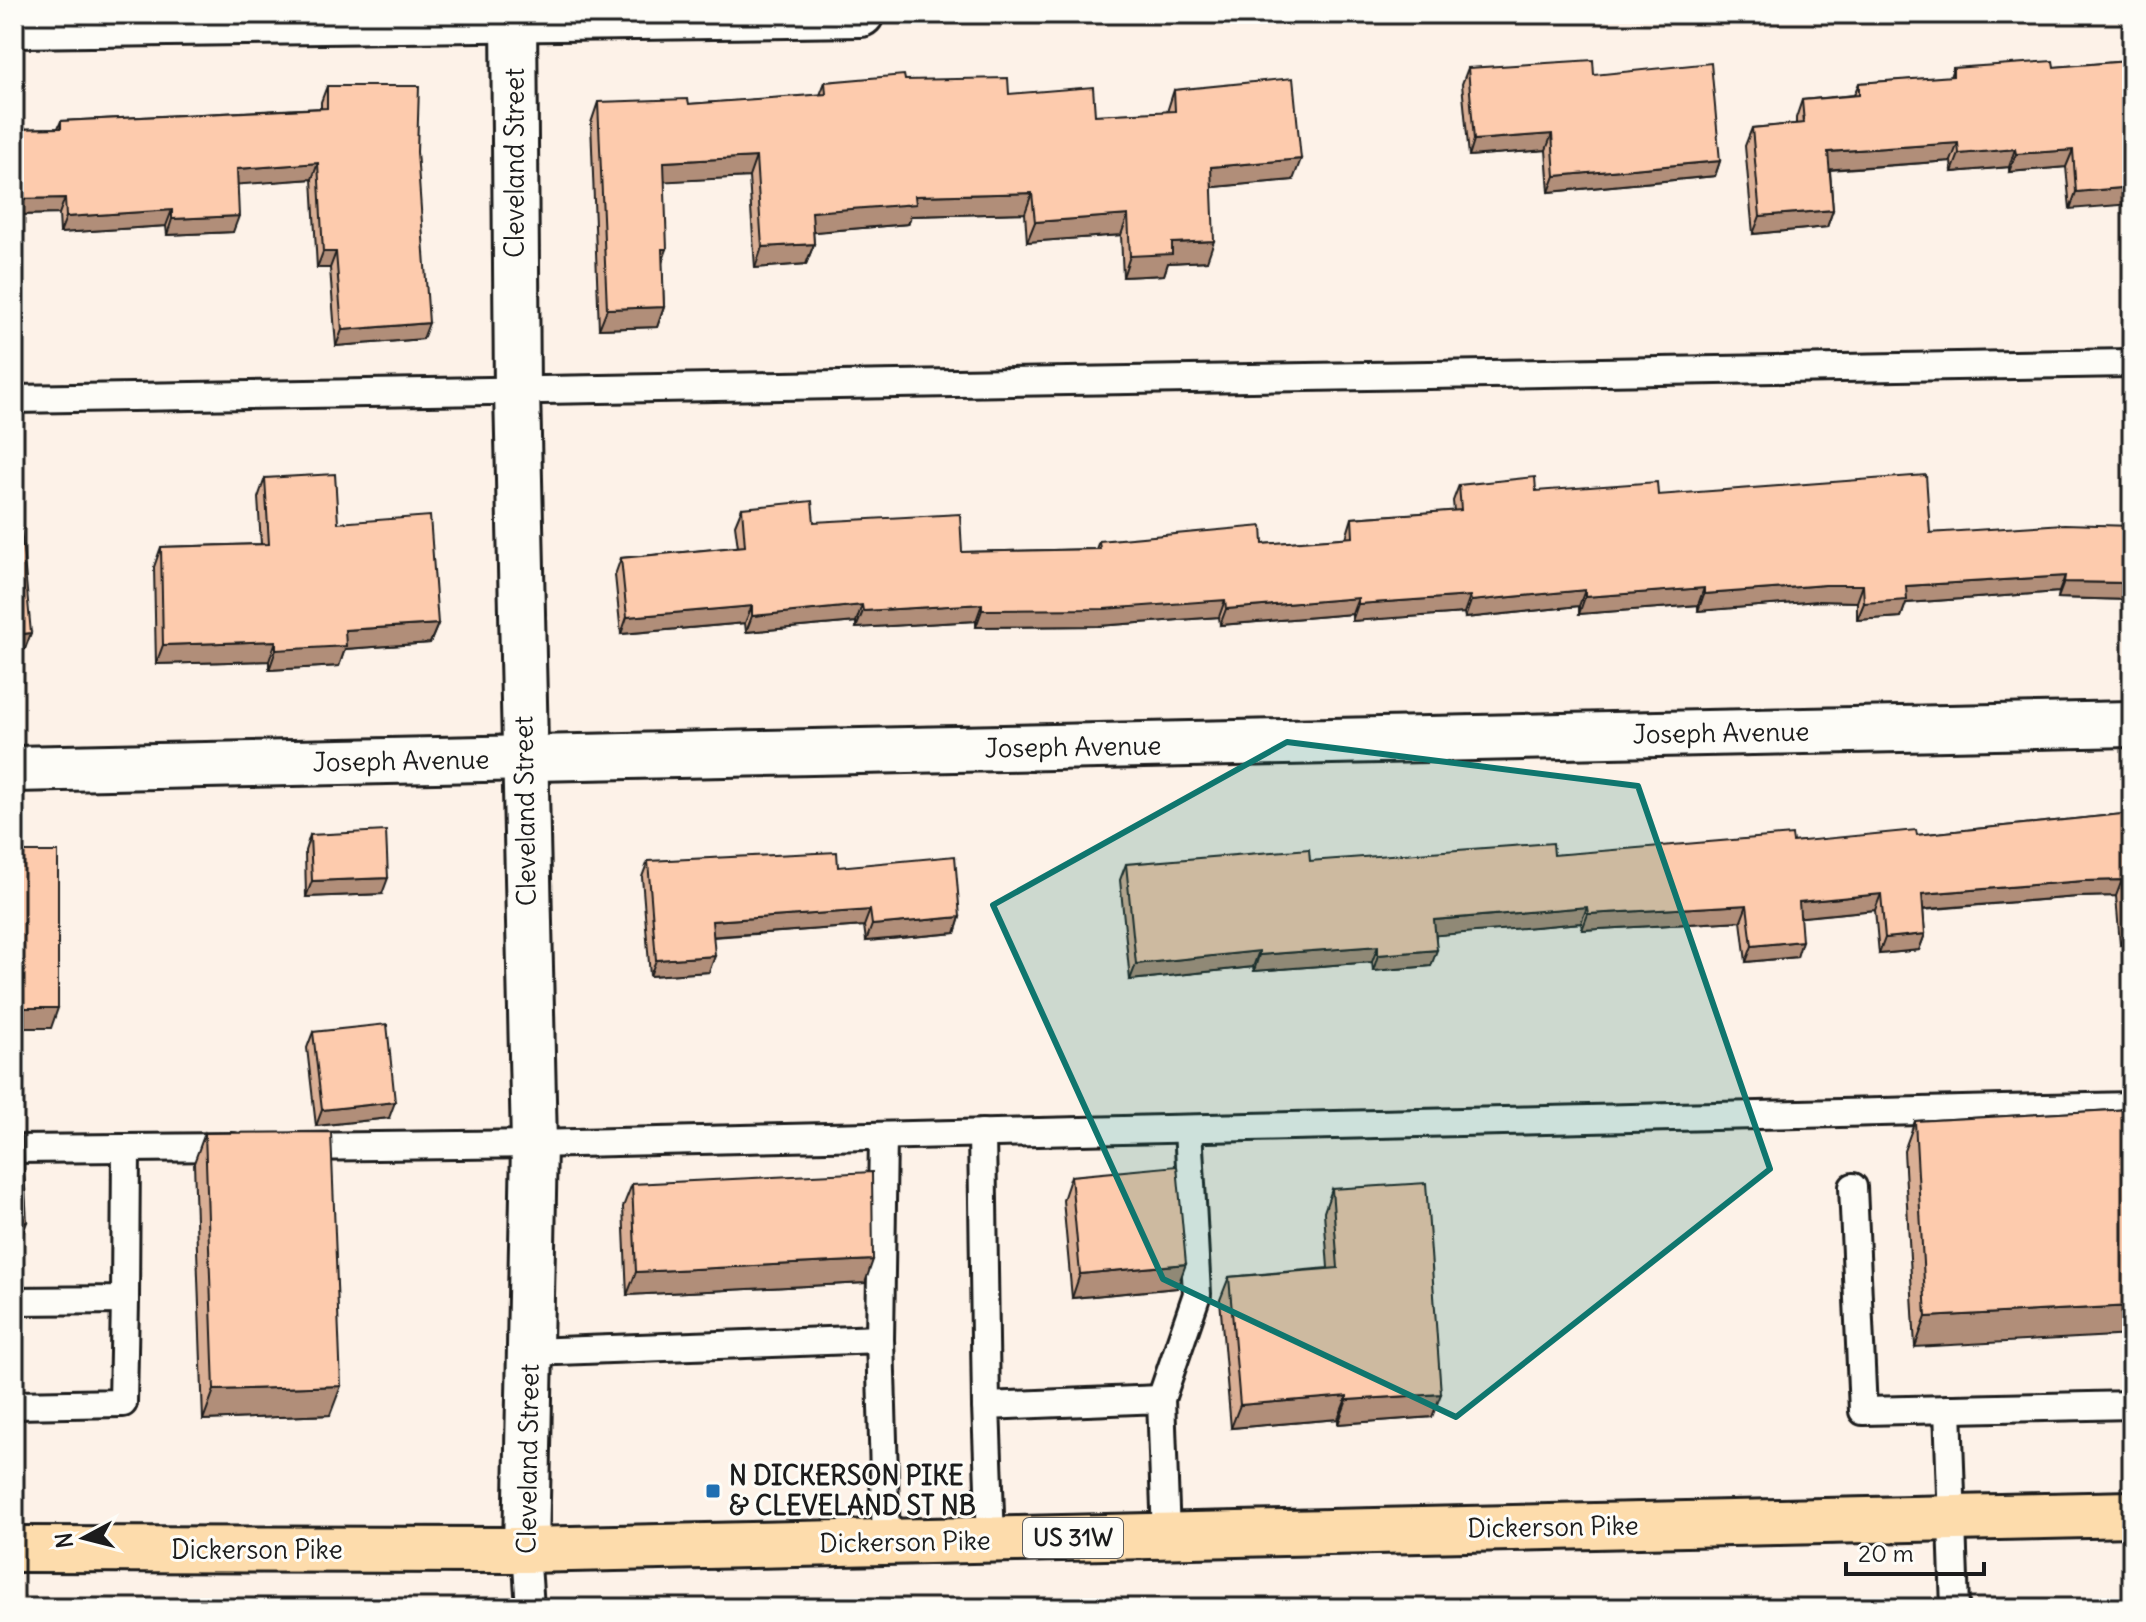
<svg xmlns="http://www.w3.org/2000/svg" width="2146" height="1622" viewBox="0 0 2146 1622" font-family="Delius,sans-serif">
<rect width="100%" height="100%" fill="#fdf2e8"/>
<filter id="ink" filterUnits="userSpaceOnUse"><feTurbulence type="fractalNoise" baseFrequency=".0125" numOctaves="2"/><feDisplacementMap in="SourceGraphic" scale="16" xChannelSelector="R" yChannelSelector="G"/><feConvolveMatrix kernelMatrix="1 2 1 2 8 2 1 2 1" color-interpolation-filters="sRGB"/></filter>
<g filter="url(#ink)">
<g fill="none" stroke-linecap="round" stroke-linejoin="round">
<g stroke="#1c1c1c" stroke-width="32">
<g id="service">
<polyline points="14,399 2132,363"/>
<polyline points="982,1133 986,1406"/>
<polyline points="296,1147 534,1144 2132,1106"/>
<polyline points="14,1149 233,1147"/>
<polyline points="1853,1187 1863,1411 2132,1405"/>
<polyline points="14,1301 125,1300 126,1148"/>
<polyline points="880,1339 883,1136"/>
<polyline points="530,1352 880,1339 886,1542"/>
<polyline points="1161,1399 1197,1294 1188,1129"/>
<polyline points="14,1405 123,1403 125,1300"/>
<polyline points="1948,1409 1955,1608"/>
<polyline points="991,1540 986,1406 1161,1399 1166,1536"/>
<polyline points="526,1550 530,1608"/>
</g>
</g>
<g stroke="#1c1c1c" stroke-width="50">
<g id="minor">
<polyline points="14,25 861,14"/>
<polyline points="14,769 2132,724"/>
</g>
</g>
<g stroke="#1c1c1c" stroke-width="50">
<polyline id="secondary" points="514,14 517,391 534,1144 526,1550"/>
</g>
<g stroke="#1c1c1c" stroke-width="50">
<polyline id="primary" points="14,1549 526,1550 2132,1514"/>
</g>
<use href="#service" stroke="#fdfcf7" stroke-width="26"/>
<use href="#minor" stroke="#fdfcf7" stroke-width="44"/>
<use href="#secondary" stroke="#fdfcf7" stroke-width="44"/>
<use href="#primary" stroke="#fddcac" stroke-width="44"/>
</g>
<g fill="#daaf95" stroke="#1c1c1c" stroke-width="2">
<polygon points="2129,61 2070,209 2066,167 2009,172 2009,167 1952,172 1951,161 1830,170 1833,210 1827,227 1753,234 1745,146 1752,128 1796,124 1796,118 1802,100 1854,95 1859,83 1950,77 1953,68 2054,67"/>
<polygon points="1468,68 1594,75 1720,161 1715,176 1549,192 1546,150 1469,156 1462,84"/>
<polygon points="905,80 1009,94 1095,115 1167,112 1174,90 1293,180 1212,187 1207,261 1168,263 1164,275 1123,277 1121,235 1027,242 1025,213 911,216 908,224 813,232 814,244 806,264 755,268 749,177 664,181 662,262 664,307 657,327 599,329 591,123 598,102 689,104 820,95 825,82"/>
<polygon points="327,86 417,152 423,339 336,346 330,268 317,268 312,179 237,184 233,232 167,235 166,226 60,233 59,214 14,215 14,129 58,128 61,121 321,108 321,102"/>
<polygon points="265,478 338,523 438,624 430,643 345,649 339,666 269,670 269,661 156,664 154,567 161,547 261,544 258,498"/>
<polygon points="1459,485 1536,491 1658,495 1930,533 2132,526 2132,600 2058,598 2059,592 1906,603 1901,617 1857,620 1857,602 1818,601 1698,611 1698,605 1579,614 1579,606 1465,618 1464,613 1352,621 1352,614 1220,625 1219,617 1098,626 976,627 976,621 856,628 856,622 746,632 745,623 621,634 615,575 621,558 738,547 735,525 742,508 962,552 1096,549 1099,541 1263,544 1346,538 1352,518 1454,511 1453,501"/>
<polygon points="2132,813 2132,944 2120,945 2116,896 2077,897 1923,910 1925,934 1919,950 1879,954 1875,910 1800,917 1797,957 1746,962 1741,921 1582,930 1581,923 1436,935 1431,966 1373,971 1372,962 1254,971 1253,967 1130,980 1120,880 1126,864 1310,861 1554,855 1917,835"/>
<polygon points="310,835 382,894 306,897 305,851"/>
<polygon points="648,861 838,867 960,917 955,933 866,941 864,926 713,937 709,972 650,976 642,877"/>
<polygon points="313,1032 389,1118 316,1126 307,1048"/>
<polygon points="2132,1109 1915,1347 1904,1151 1915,1121"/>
<polygon points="205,1133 330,1415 203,1420 194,1163"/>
<polygon points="1071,1176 1177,1288 1072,1298 1063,1200"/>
<polygon points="632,1184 865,1283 627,1295 623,1207"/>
<polygon points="1332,1189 1432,1417 1338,1424 1338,1419 1231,1428 1220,1300 1229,1277 1328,1268 1324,1212"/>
</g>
<g fill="#b18e79" stroke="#1c1c1c" stroke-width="2">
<polygon points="1552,134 1546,150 1469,156 1474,140"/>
<polygon points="1958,143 1951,161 1822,170 1828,152"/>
<polygon points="2015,149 2009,167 1952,172 1959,154"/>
<polygon points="2073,150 2066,167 2009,172 2016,154"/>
<polygon points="756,157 749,177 656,182 664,162"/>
<polygon points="1301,159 1293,180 1203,188 1211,167"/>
<polygon points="1720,161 1715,176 1549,192 1555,176"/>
<polygon points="318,163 312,179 231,185 237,169"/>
<polygon points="2132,187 2132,204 2070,209 2076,192"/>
<polygon points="1032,193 1025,213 911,216 908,224 804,233 812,212 915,196"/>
<polygon points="65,198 59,214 14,215 14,199"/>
<polygon points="172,210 166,226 60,233 66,217"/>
<polygon points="1833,210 1827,227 1753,234 1760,216"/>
<polygon points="1128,215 1121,235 1027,242 1035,222"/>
<polygon points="239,216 233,232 167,235 172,219"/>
<polygon points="1214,241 1207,261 1168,263 1164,275 1123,277 1130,256 1172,243"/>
<polygon points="814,244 806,264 755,268 762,247"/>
<polygon points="662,249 667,249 660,269"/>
<polygon points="323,252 336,252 330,268 317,268"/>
<polygon points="664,307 657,327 599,329 607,309"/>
<polygon points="429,323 423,339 336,346 342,330"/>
<polygon points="2065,576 2059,592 1906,603 1901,617 1857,620 1864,603 1906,586"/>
<polygon points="2064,582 2132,583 2132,600 2058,598"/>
<polygon points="1825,585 1863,585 1857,602 1818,601 1698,611 1704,594"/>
<polygon points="1704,588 1698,605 1579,614 1585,597"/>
<polygon points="1585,590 1579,606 1465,618 1471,601"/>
<polygon points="1470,596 1464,613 1352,621 1358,604"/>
<polygon points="1358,598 1352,614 1220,625 1226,609"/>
<polygon points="1225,600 1219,617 1098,626 976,627 982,610"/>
<polygon points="982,604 976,621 856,628 863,611"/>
<polygon points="862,605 856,622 746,632 752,616"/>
<polygon points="752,606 745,623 621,634 627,617"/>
<polygon points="438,624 430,643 345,649 339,666 269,670 276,650 345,630"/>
<polygon points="31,633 25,649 14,650 14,635"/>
<polygon points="276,641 269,661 156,664 163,645"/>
<polygon points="388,878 382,894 306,897 312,881"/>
<polygon points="2122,880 2116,896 2077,897 1916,910 1922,894 2083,881"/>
<polygon points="1881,894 1875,910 1793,918 1799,902"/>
<polygon points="1747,905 1741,921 1582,930 1588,914"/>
<polygon points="1587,907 1581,923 1429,936 1434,920"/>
<polygon points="870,910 864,926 706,937 712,921"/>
<polygon points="960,917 955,933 866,941 872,925"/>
<polygon points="2126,929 2132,929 2132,944 2120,945"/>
<polygon points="1925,934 1919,950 1879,954 1885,938"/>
<polygon points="1802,941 1797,957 1746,962 1752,946"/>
<polygon points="1378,946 1372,962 1254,971 1259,955"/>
<polygon points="1437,950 1431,966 1373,971 1378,955"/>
<polygon points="1259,951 1253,967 1130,980 1136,964"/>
<polygon points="715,956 709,972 650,976 656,960"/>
<polygon points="14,1008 58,1008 51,1028 14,1028"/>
<polygon points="395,1102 389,1118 316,1126 322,1110"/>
<polygon points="27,1222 16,1252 14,1252 14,1223"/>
<polygon points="873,1260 865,1283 627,1295 636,1272"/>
<polygon points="1186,1264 1177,1288 1072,1298 1080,1274"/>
<polygon points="2132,1306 2132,1335 1915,1347 1926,1317"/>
<polygon points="341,1386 330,1415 203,1420 214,1390"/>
<polygon points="1441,1394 1432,1417 1338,1424 1347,1400"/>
<polygon points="1347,1396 1338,1419 1231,1428 1240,1405"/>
</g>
<g fill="#fdcbad" stroke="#1c1c1c" stroke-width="2">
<polygon points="1593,60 1594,75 1711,63 1720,161 1555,176 1552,134 1474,140 1468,68"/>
<polygon points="2053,61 2054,67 2129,61 2132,96 2132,187 2076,192 2073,150 2016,154 2015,149 1959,154 1958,143 1828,152 1833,210 1760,216 1752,128 1804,123 1802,100 1859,95 1859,83 1953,76 1953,68"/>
<polygon points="904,75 905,80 1008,78 1009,94 1093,87 1095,115 1175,111 1174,90 1293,78 1301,159 1211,167 1214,241 1172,243 1172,254 1130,256 1128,215 1035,222 1032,193 915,196 916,204 812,212 814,244 762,247 756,157 664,162 667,249 662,249 664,307 607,309 598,102 688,99 689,104 826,94 825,82"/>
<polygon points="327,86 419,86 417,152 429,323 342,330 336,252 323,252 318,163 237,169 239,216 172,219 172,210 66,217 65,198 14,199 14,129 61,128 61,121 327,108"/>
<polygon points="335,474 338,523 430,516 438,624 345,630 346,646 276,650 276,641 163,645 161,547 269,544 265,478"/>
<polygon points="1926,475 1930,533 2064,524 2132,526 2132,583 2064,582 2065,576 1906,586 1907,600 1864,603 1863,585 1825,585 1704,594 1704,588 1585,597 1585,590 1471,601 1470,596 1358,604 1358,598 1226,609 1225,600 1104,609 982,610 982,604 863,611 862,605 752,616 752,606 627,617 621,558 745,546 742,508 812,501 814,522 960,514 962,552 1100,549 1099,541 1262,526 1263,544 1353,537 1352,518 1461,510 1459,485 1535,477 1536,491 1657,482 1658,495"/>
<polygon points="14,506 19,506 31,633 14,635"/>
<polygon points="2132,813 2132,929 2126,929 2122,880 2083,881 1922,894 1925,934 1885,938 1881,894 1799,902 1802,941 1752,946 1747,905 1588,914 1587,907 1434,920 1437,950 1378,955 1378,946 1259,955 1259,951 1136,964 1126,864 1309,849 1310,861 1553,843 1554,855 1792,835 1793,842 1916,830 1917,835"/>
<polygon points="386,831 388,878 312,881 310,835"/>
<rect x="14" y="852" width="44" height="156"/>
<polygon points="837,852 838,867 955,856 960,917 872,925 870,910 712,921 715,956 656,960 648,861"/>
<polygon points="387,1024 395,1102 322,1110 313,1032"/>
<polygon points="2132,1109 2132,1306 1926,1317 1915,1121"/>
<polygon points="331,1132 341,1386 214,1390 205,1133"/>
<polygon points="22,1134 27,1222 14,1223 14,1135"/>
<polygon points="1177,1166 1186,1264 1080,1274 1071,1176"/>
<polygon points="872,1172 873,1260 636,1272 632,1184"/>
<polygon points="1426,1183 1441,1394 1347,1400 1347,1396 1240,1405 1229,1277 1338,1268 1332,1189"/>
</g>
</g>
<path fill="#0f766e" fill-opacity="0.2" stroke="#0f766e" stroke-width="6" stroke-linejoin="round" d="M1287 742 1638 786 1770 1169 1456 1417 1163 1279 993 905Z"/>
<rect fill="#1f6fb2" stroke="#fdfcf7" stroke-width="3" x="705" y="1483" width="16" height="16" rx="4"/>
<g text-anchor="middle" stroke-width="6" stroke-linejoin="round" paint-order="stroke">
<rect fill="#fdfcf7" stroke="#605f5e" stroke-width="2" x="1023" y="1518" width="100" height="40" rx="6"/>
<g font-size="24" font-weight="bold" fill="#1c1c1c">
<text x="1073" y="1546">US 31W</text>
</g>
<g font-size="26" fill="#1c1c1c" stroke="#fdfcf7">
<text transform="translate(515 163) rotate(-90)" y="9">Cleveland Street</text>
<text transform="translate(1721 733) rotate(-1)" y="9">Joseph Avenue</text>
<text transform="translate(1073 747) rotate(-1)" y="9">Joseph Avenue</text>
<text transform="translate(401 761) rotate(-1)" y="9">Joseph Avenue</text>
<text transform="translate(525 811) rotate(-91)" y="9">Cleveland Street</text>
<text transform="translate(528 1459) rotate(-89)" y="9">Cleveland Street</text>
<text transform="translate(1553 1527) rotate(-1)" y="9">Dickerson Pike</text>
<text transform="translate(905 1542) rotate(-1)" y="9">Dickerson Pike</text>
<text x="257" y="1559">Dickerson Pike</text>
</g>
<g font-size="26" font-weight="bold" fill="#1c1c1c" stroke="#fdfcf7" text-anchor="start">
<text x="729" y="1485">N DICKERSON PIKE<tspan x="729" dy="30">&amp; CLEVELAND ST NB</tspan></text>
</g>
</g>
<rect width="2146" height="1622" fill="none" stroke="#fdfcf7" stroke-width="48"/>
<rect x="24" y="24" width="2098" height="1574" fill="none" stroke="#1c1c1c" stroke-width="3" filter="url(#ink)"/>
<g transform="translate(84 1538) rotate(263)" stroke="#fdfcf7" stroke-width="6" paint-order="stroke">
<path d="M0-6L14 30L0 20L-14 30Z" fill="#1c1c1c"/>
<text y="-12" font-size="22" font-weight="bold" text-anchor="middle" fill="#1c1c1c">N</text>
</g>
<path d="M1846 1562v12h138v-12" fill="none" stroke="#1c1c1c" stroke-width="4"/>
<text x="1858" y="1562" font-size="24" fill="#1c1c1c" stroke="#fdfcf7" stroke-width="6" paint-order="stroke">20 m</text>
</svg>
